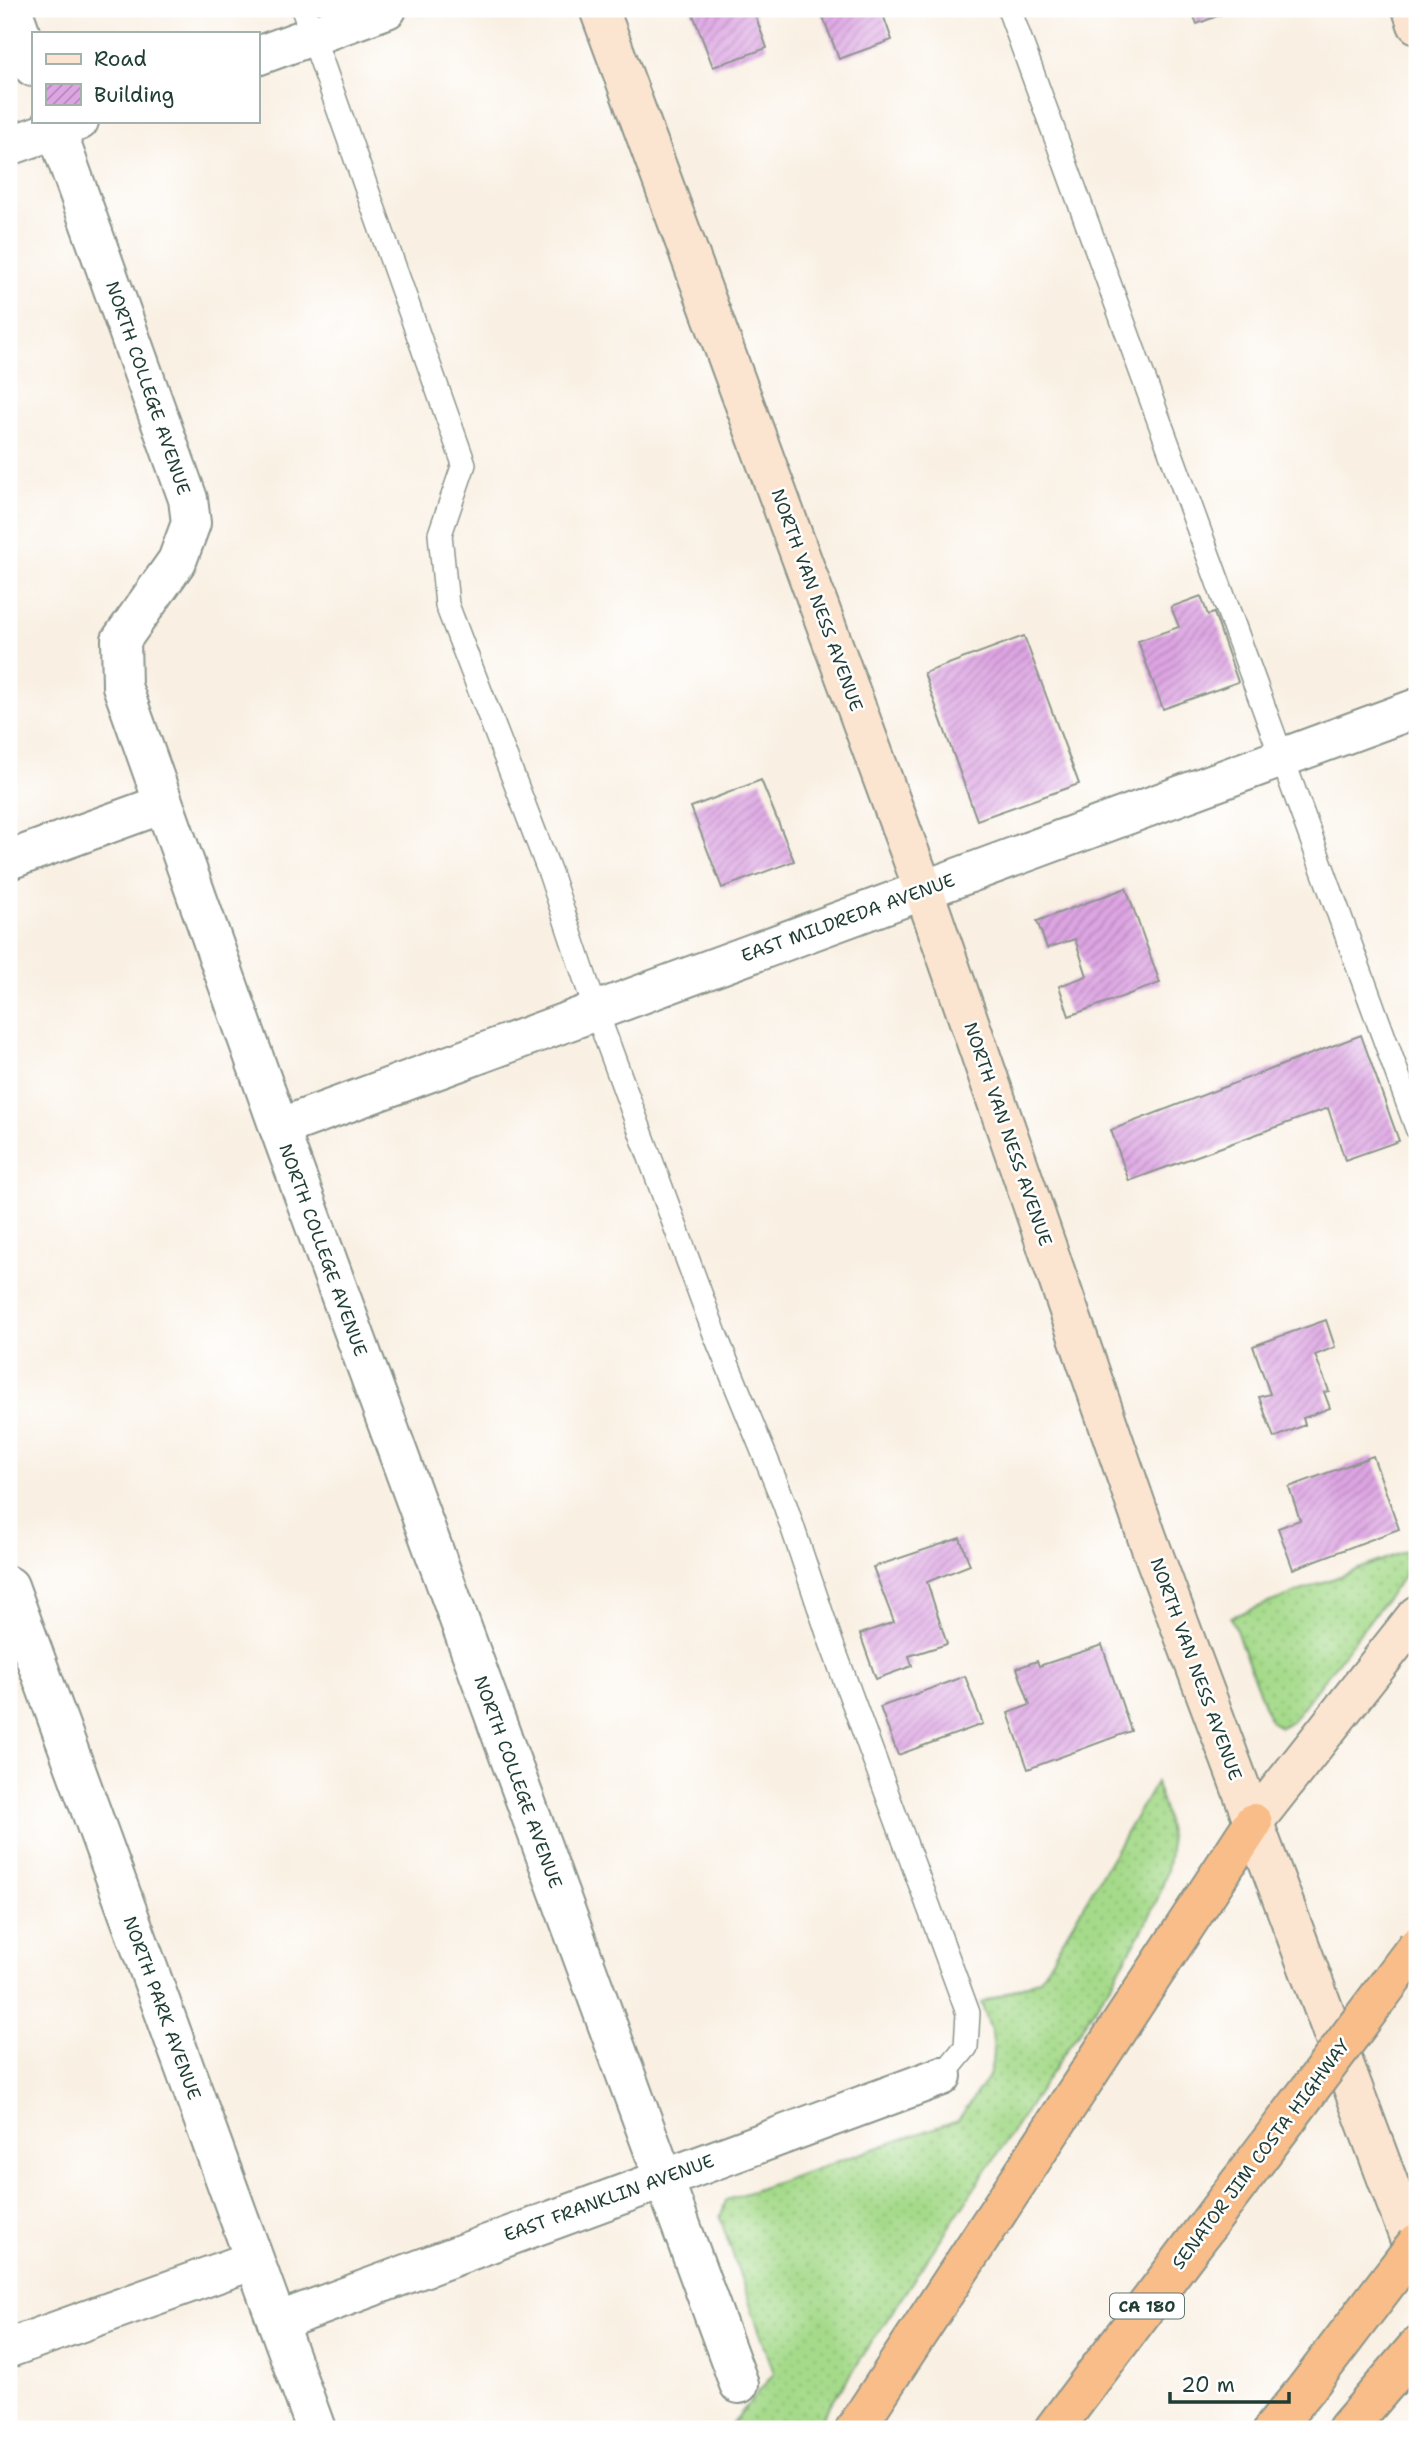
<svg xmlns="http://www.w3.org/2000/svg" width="1426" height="2438" viewBox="0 0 1426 2438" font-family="'Shantell Sans',sans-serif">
<defs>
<pattern id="grass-dots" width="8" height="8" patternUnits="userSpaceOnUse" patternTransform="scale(1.75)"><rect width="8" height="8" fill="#a5da8a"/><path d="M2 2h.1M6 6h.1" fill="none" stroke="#8ebc78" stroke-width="1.8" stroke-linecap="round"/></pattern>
<pattern id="building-hatch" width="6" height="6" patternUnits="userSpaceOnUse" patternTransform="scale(1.75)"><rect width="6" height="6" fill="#dea5e3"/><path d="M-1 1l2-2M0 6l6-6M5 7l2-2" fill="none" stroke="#b388b9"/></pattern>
</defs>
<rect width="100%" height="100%" fill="#fff"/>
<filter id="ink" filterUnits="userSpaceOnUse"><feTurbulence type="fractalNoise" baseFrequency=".0143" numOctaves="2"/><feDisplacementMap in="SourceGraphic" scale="14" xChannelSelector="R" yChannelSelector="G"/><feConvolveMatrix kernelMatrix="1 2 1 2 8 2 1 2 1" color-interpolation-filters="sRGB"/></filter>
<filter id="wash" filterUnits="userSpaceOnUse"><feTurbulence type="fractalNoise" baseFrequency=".00686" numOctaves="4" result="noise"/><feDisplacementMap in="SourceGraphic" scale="28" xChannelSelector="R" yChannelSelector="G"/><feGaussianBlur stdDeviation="1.57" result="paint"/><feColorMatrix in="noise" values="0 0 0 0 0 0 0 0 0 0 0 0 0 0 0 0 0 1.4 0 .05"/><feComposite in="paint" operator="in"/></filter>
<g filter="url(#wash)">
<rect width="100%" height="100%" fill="#f9f0e3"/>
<g fill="url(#grass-dots)" stroke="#628c5f" stroke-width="2">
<polygon points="1417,1547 1417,1559 1292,1721 1280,1727 1270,1721 1231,1617"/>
<path d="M1156 1782C1162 1804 1171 1830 1170 1852 1166 1898 1134 1943 1112 1982L814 2429H728L774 2373 720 2218 726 2200 958 2120 989 2076 994 2054 992 2032 981 2003 1040 1979Z"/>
</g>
<g id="blocks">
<g fill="url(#building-hatch)">
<polygon points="691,9 753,9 767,48 713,67"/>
<polygon points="820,9 881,9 892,40 839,59"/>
<polygon points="1191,9 1235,9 1197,24"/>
<polygon points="1201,596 1208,615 1214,613 1238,682 1163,709 1138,641 1179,627 1171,607"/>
<polygon points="1024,636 1079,784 977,820 924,673"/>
<polygon points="761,780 794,861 722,888 691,807"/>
<polygon points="1126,888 1160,983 1069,1016 1059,986 1087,976 1075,939 1047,948 1037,921"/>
<polygon points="1361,1035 1399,1141 1345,1160 1328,1108 1129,1181 1111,1130"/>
<polygon points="1326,1320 1335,1347 1315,1355 1329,1391 1324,1392 1330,1408 1303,1418 1305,1425 1274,1438 1259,1397 1270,1394 1253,1346"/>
<polygon points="1373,1456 1399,1529 1293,1569 1278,1528 1300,1520 1289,1487"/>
<polygon points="960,1538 970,1565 927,1582 947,1644 909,1656 912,1666 876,1679 860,1634 894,1622 873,1567"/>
<polygon points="1102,1645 1131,1731 1028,1769 1008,1713 1030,1705 1017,1668 1037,1661 1039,1666"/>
<polygon points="965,1676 983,1724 898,1755 880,1707"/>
</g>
</g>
</g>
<g filter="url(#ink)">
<use href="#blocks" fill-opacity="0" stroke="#8c968c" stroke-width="2"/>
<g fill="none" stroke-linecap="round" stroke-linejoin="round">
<g stroke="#8c968c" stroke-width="26">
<g id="lane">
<polyline points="303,9 464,464 440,534 447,605 550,873 596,1011 715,1334 785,1505 831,1642 968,2013 966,2047 942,2076"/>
<polyline points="1009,9 1417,1128"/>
</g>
</g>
<g stroke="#8c968c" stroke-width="42">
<g id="street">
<polyline points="12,9 33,67"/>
<polyline points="257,56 387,9"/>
<polyline points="53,121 188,499 191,523 177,561 121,640 122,686 279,1128 739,2384"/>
<polyline points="9,146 79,121"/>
<polyline points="9,860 163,804"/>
<polyline points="279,1128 1417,708"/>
<polyline points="9,1586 316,2429"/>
<polyline points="277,2322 942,2076"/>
<polyline points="9,2348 254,2260"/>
</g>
</g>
<g stroke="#8c968c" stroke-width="42">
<g id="secondary">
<polyline points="599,9 924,891 1147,1537 1417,2259"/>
<polyline points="1412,9 1417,24"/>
<polyline points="1253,1823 1417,1615"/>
</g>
</g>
<g stroke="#8c968c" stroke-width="42">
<g id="highway">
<polyline points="855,2429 1253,1823"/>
<polyline points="1054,2429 1240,2182"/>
<polyline points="1273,2429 1306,2389"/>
<polyline points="1347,2429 1417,2347"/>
</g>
</g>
<use href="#lane" stroke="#fff" stroke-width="23"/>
<use href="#street" stroke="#fff" stroke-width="38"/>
<use href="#secondary" stroke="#fce5d0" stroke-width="38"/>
<use href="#highway" stroke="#f8bd89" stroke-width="38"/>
<g stroke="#8c968c" stroke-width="42" stroke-linecap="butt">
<g id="highway-bridge">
<polyline points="1240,2182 1417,1946"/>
<polyline points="1306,2389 1417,2243"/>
</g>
</g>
<use href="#highway-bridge" stroke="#f8bd89" stroke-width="38"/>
</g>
</g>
<g text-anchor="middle" stroke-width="5" stroke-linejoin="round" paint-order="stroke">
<rect fill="#fff" stroke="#627771" stroke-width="2" x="1110" y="2293.5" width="74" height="25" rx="5"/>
<g font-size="16" font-weight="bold" fill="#1f3d34">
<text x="1147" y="2312">CA 180</text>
</g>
<g font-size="18" fill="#1f3d34" stroke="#fff">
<text transform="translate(148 388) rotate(71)" y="6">NORTH COLLEGE AVENUE</text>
<text transform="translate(817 600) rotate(70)" y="6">NORTH VAN NESS AVENUE</text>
<text transform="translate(848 918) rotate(-20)" y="6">EAST MILDREDA AVENUE</text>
<text transform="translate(1008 1134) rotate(71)" y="6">NORTH VAN NESS AVENUE</text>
<text transform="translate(323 1250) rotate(70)" y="6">NORTH COLLEGE AVENUE</text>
<text transform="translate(1196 1669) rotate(70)" y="6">NORTH VAN NESS AVENUE</text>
<text transform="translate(518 1782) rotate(70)" y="6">NORTH COLLEGE AVENUE</text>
<text transform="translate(162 2008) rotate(70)" y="6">NORTH PARK AVENUE</text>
<text transform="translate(1261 2154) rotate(-53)" y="6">SENATOR JIM COSTA HIGHWAY</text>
<text transform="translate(609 2198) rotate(-20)" y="6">EAST FRANKLIN AVENUE</text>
</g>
</g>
<rect width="1426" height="2438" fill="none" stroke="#fff" stroke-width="35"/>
<rect x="32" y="32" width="228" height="91" fill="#ffffff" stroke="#a5b1ae" stroke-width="2"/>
<rect x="46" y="54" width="35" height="10" fill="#fce5d0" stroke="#a5b1ae" stroke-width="2"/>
<text x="94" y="66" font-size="21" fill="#1f3d34">Road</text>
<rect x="46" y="84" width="35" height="21" fill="url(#building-hatch)" stroke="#a5b1ae" stroke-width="2"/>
<text x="94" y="102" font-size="21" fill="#1f3d34">Building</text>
<path d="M1170 2392v10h119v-10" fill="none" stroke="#1f3d34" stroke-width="3.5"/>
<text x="1181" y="2392" font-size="21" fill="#1f3d34" stroke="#ffffff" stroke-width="5" paint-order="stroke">20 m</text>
</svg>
